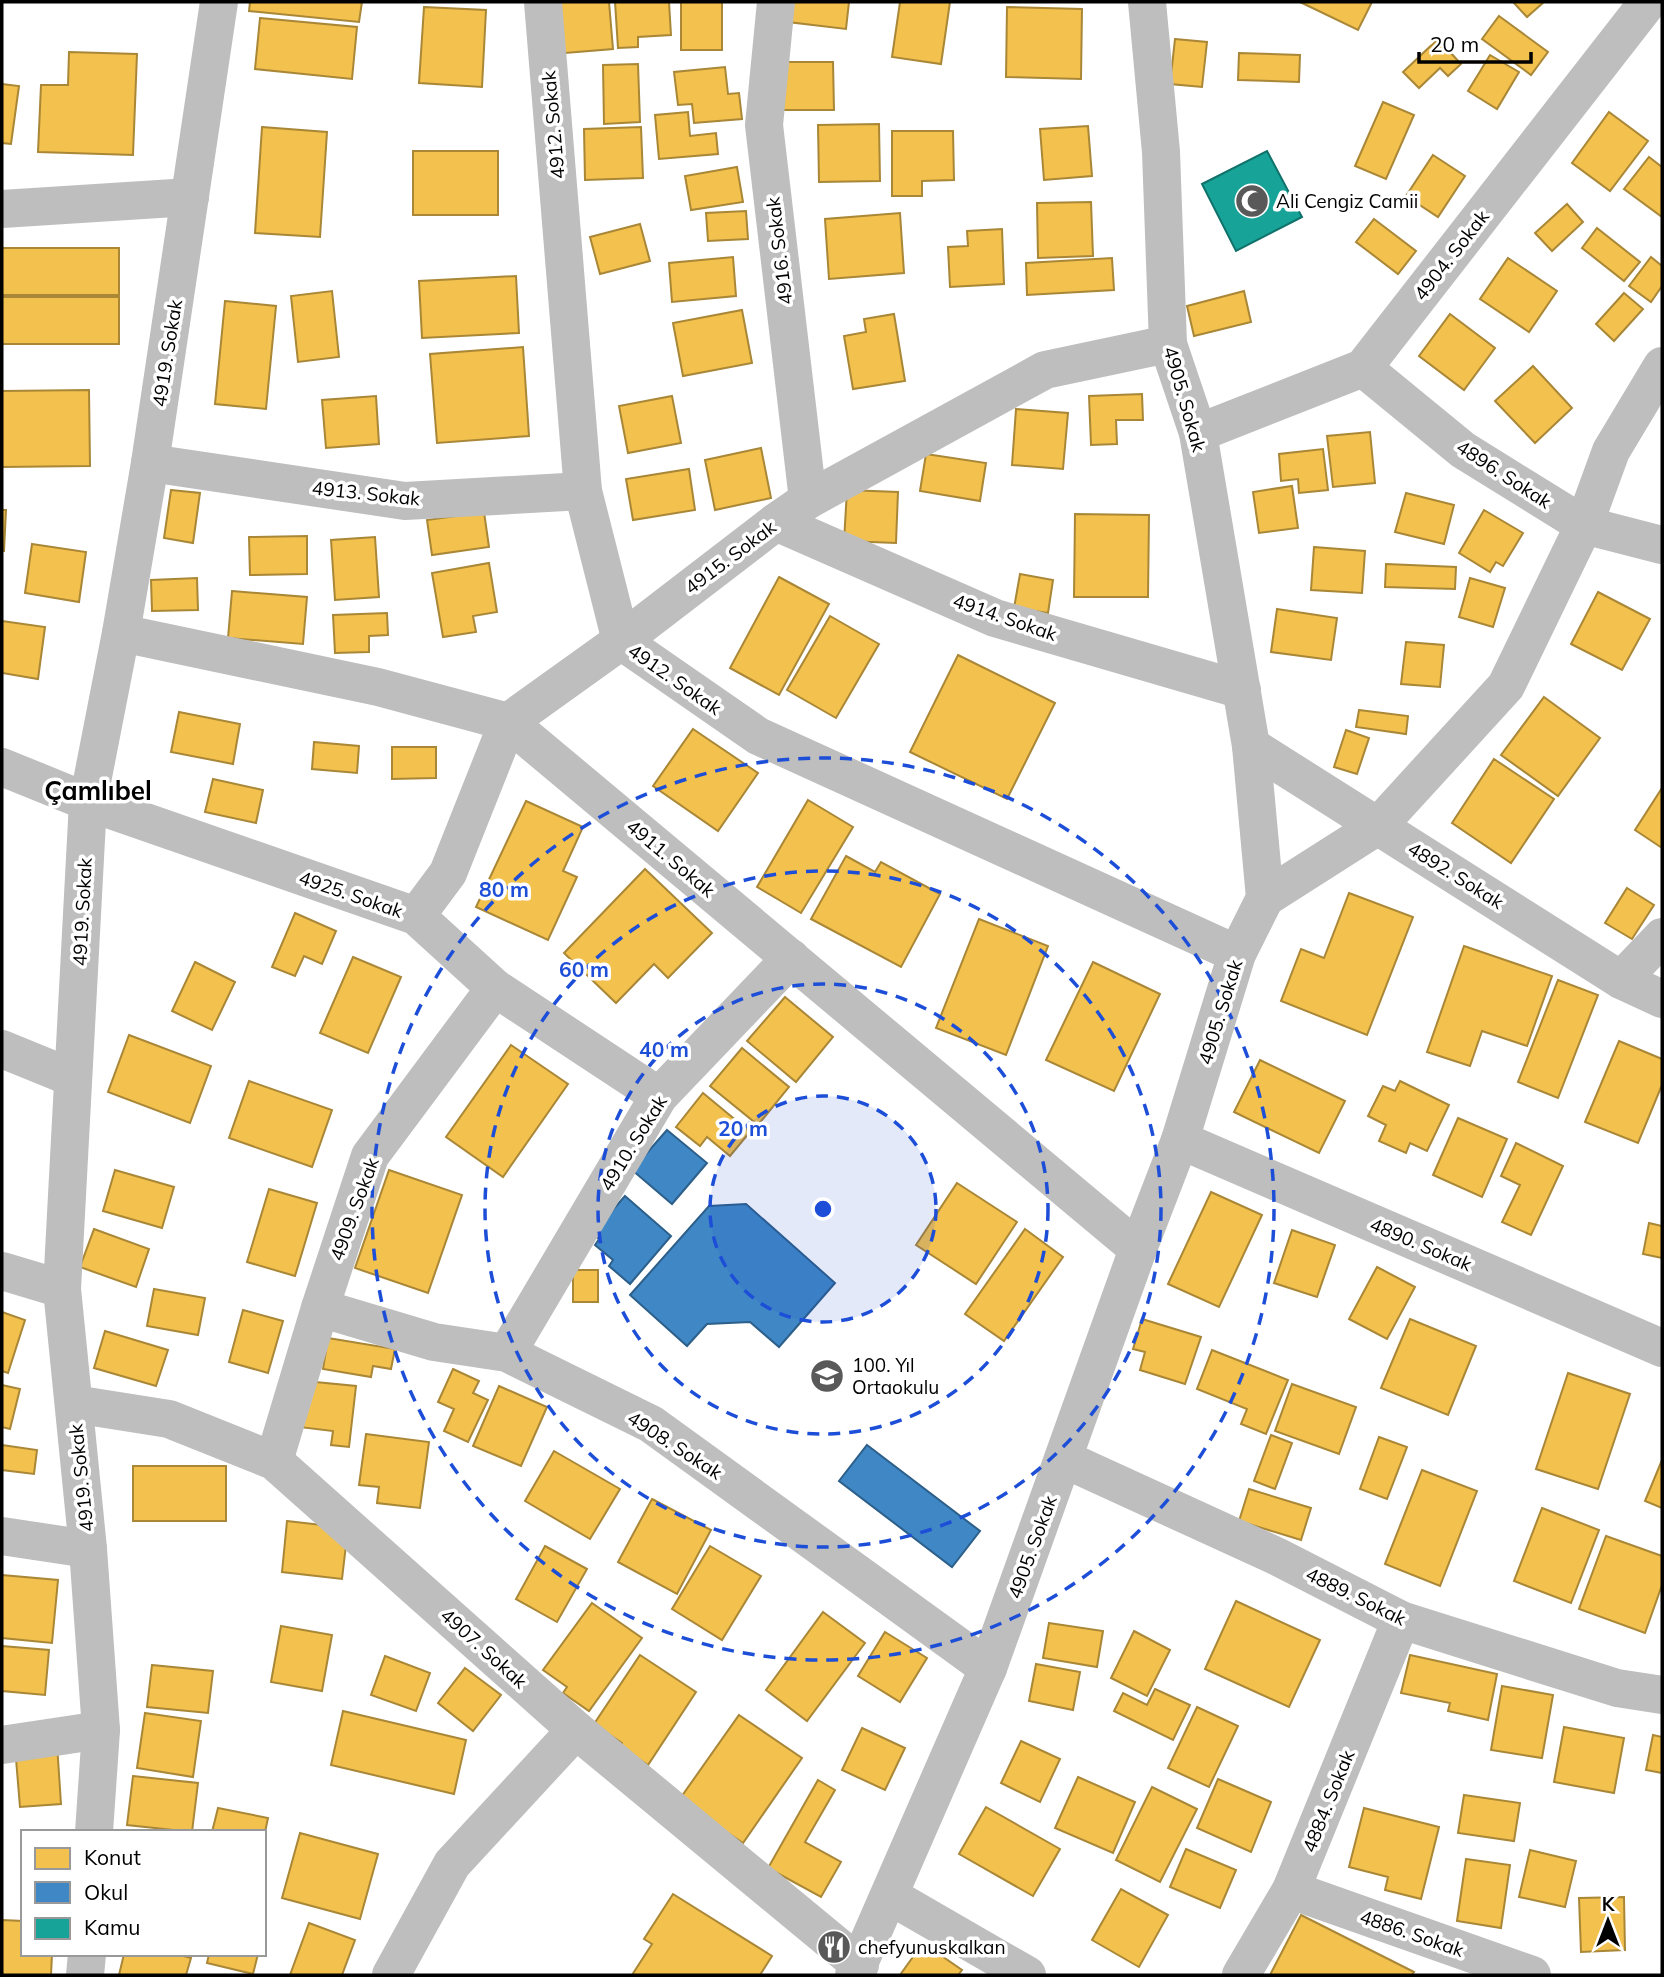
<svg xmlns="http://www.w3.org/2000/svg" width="1664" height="1977" viewBox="0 0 1664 1977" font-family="Mulish,sans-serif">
<rect width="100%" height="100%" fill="#fff"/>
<g fill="#f2c14e" stroke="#a98737" stroke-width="2">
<polygon points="250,2 362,2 359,22 249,11"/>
<polygon points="548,2 609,2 613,49 553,54"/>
<polygon points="615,2 669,2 671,35 638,37 638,47 618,48"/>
<rect x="681" y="2" width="41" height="48"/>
<polygon points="790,2 849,2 846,29 788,22"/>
<polygon points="900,2 950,2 941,64 892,57"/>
<polygon points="1300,2 1372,2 1358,30"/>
<polygon points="1513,2 1544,2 1527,17"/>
<polygon points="424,7 486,10 482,87 419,83"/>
<polygon points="1007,7 1082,9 1081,79 1006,77"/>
<polygon points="1499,16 1548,52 1531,75 1482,39"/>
<polygon points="260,18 357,27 352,79 255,69"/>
<polygon points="1175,39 1207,42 1202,87 1170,84"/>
<polygon points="1438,39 1461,64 1448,76 1440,68 1419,88 1403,72"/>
<polygon points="69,52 137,54 133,155 38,152 41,85 68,85"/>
<polygon points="1239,53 1300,55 1299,82 1238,80"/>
<polygon points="1490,55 1519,72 1497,109 1468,91"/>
<polygon points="776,62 833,62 834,110 776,110"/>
<polygon points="638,64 640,122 604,124 603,65"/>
<polygon points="725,67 728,94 739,93 742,119 694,123 692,104 678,105 674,72"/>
<polygon points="2,84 19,86 11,144 2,143"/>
<polygon points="1383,102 1414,115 1386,179 1355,166"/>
<polygon points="688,112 690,136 716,133 718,154 659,159 655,115"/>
<polygon points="1609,112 1648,141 1610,191 1572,163"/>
<polygon points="879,124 880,181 819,182 818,125"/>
<polygon points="1088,126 1092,176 1044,180 1040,129"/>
<polygon points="262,127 327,132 320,237 255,233"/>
<polygon points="641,127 643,178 585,180 584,129"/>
<polygon points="892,131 953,131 954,180 922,181 922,196 892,196"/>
<rect x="413" y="151" width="85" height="64"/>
<polygon points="1433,155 1465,176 1438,217 1406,196"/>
<polygon points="1649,157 1662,167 1662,217 1624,189"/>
<polygon points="737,167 743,202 691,210 685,176"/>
<polygon points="1091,202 1093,256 1038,258 1037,203"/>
<polygon points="1567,204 1583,222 1552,251 1535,233"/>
<polygon points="746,211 748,239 708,241 706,213"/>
<polygon points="900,213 904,273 829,279 825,219"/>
<polygon points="1374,219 1416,251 1398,274 1356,242"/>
<polygon points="640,224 650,261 600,274 590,237"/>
<polygon points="1597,228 1640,262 1624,281 1582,248"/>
<polygon points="1002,229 1004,284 950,287 948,247 968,246 967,231"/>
<rect x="2" y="248" width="117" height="47"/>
<polygon points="733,257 736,296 672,302 669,263"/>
<polygon points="1651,257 1662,266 1662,286 1651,302 1629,286"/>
<polygon points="1112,258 1114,290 1027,295 1026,263"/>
<polygon points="1508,258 1557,291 1529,332 1480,299"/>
<polygon points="516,276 519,333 422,338 419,281"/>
<polygon points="332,291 339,357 298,362 291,296"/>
<polygon points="1244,291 1251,322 1194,336 1187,306"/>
<polygon points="1624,293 1643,309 1614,341 1596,324"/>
<rect x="2" y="297" width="117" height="47"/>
<polygon points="225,301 276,306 266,409 215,404"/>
<polygon points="742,310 752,363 683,376 673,323"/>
<polygon points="894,314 905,381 853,389 844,336 866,332 864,319"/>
<polygon points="1450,314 1495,348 1464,390 1419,356"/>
<polygon points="523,347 529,436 437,443 430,354"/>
<polygon points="1533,366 1572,408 1535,443 1495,401"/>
<polygon points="89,390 90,466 2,467 2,391"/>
<polygon points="1142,394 1143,420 1116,420 1117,444 1091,445 1089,396"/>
<polygon points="376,396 379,444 326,448 322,400"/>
<polygon points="672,396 681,443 628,453 619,406"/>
<polygon points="1016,409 1068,413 1063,469 1012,465"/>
<polygon points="1370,432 1375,483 1333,487 1327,436"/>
<polygon points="761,448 771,498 715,510 705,460"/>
<polygon points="1323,449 1328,490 1299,493 1298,479 1281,481 1279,454"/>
<polygon points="926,454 986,463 980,501 920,491"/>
<polygon points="689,469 695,510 633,520 626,479"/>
<polygon points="1292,486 1298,528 1259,533 1253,492"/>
<polygon points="171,490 200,493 193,543 164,538"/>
<polygon points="847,490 898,492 896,543 844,541"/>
<polygon points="1406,493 1454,505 1444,544 1395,532"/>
<polygon points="2,510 6,510 4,551 2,551"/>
<polygon points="1484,510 1523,533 1503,566 1496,562 1490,572 1459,553"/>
<polygon points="484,512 489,547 432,555 427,520"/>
<polygon points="1075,514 1149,515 1148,597 1074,597"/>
<polygon points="307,536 307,574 250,575 249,537"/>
<polygon points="375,537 379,597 335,600 331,540"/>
<polygon points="32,544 86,552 79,602 25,593"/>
<polygon points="1314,547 1365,551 1362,593 1311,590"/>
<polygon points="489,563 497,612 473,616 476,632 443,637 432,573"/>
<polygon points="1386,564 1456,567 1455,589 1385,587"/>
<polygon points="1020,574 1053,580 1048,613 1014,608"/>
<polygon points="779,577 829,604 779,695 730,668"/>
<polygon points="197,578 198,610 152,611 151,580"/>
<polygon points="1470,578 1505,588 1493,627 1459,617"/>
<polygon points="232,591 307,597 303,644 228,638"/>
<polygon points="1598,592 1650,619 1622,670 1571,644"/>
<polygon points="1277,609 1337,618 1331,660 1271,652"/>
<polygon points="387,613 388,635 369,636 369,652 335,653 333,615"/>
<polygon points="830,616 879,644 836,718 787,690"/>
<polygon points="2,621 45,627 38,679 2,673"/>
<polygon points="1406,642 1444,645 1440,687 1401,684"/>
<polygon points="958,655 1055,703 1007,799 910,752"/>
<polygon points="1544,697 1600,738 1558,796 1501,755"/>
<polygon points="1359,710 1408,716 1406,734 1356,727"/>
<polygon points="179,712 240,724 233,764 171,752"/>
<polygon points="693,729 758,773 718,831 653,786"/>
<polygon points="1346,730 1369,738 1357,774 1334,767"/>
<polygon points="314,742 359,746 357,773 312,769"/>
<polygon points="392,747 436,747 436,778 392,779"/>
<polygon points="1494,759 1554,799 1511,863 1452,823"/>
<polygon points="213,779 263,790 256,823 205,812"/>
<polygon points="1662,788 1662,848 1635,830"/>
<polygon points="808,800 853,827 801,913 757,887"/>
<polygon points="526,801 583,827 563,871 577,877 548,940 476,907"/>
<polygon points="846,856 875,872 881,862 940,894 901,967 811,919"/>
<polygon points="645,869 712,933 668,978 654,964 616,1003 564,953"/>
<polygon points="1627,888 1654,905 1632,939 1605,923"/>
<polygon points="1349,893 1413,917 1367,1035 1281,1001 1301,949 1324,958"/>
<polygon points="295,913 336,931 322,964 304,956 295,976 272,967"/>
<polygon points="979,919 1048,946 1006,1055 936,1028"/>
<polygon points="1464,946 1552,976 1527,1046 1482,1031 1470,1066 1427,1052"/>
<polygon points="353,957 401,977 368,1053 320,1033"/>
<polygon points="195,962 235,982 212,1030 172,1011"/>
<polygon points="1093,962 1160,994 1114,1091 1046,1060"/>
<polygon points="1558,980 1598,995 1558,1098 1518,1082"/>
<polygon points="785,997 833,1037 796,1082 747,1041"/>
<polygon points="129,1035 211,1066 190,1123 108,1092"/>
<polygon points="1619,1041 1662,1059 1662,1085 1638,1143 1585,1122"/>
<polygon points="511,1045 568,1084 503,1177 446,1137"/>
<polygon points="742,1048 789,1087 758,1125 710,1086"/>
<polygon points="1260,1060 1345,1101 1319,1153 1234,1112"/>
<polygon points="249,1081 332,1110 312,1167 229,1138"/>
<polygon points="1400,1081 1449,1105 1427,1151 1410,1143 1406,1153 1379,1141 1386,1125 1368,1116 1383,1086 1395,1091"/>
<polygon points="703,1093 750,1132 730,1156 707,1137 700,1146 676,1127"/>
<polygon points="1458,1118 1507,1139 1482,1197 1433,1175"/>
<polygon points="1516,1143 1563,1166 1531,1235 1502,1222 1520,1185 1501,1176"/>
<polygon points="115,1170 174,1187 162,1228 103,1211"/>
<polygon points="389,1170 462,1195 428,1293 355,1268"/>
<polygon points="957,1183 1017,1222 976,1284 916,1245"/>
<polygon points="269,1189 317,1203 295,1276 247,1262"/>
<polygon points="1211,1192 1262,1215 1219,1307 1168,1284"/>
<polygon points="1649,1223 1662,1226 1662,1258 1643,1254"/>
<polygon points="94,1229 149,1249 136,1287 80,1267"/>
<polygon points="1025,1229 1063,1257 1004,1341 965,1314"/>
<polygon points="1292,1230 1335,1245 1317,1297 1274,1283"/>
<polygon points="1377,1267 1415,1287 1387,1339 1349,1319"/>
<rect x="573" y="1270" width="25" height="32"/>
<polygon points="154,1289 205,1298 198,1335 147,1326"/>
<polygon points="243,1310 283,1321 268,1373 229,1362"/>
<polygon points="2,1312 25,1320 8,1373 2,1371"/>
<polygon points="1142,1319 1201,1337 1185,1384 1140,1370 1145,1352 1133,1349"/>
<polygon points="1410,1319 1476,1346 1448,1415 1381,1388"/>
<polygon points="105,1331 168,1350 156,1386 94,1368"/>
<polygon points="328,1338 395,1349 391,1369 373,1366 371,1377 323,1369"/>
<polygon points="1212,1350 1288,1380 1266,1434 1241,1424 1247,1409 1197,1389"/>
<polygon points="453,1369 479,1381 473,1393 488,1400 468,1442 444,1431 454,1409 438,1402"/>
<polygon points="1568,1373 1630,1394 1598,1489 1536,1469"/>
<polygon points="305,1381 356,1386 349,1447 331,1445 333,1431 299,1427"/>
<polygon points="1292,1384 1356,1407 1339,1454 1275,1431"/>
<polygon points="2,1385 20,1389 10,1429 2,1427"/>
<polygon points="499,1386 547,1407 521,1466 473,1446"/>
<polygon points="366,1434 429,1442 420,1508 377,1503 379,1487 359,1485"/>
<polygon points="1271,1435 1292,1443 1275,1489 1254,1481"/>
<polygon points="1379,1437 1407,1447 1387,1499 1360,1489"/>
<polygon points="2,1445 37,1450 34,1474 2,1470"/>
<polygon points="554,1451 620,1489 590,1539 525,1501"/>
<polygon points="1662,1460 1662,1508 1645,1501"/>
<rect x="133" y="1466" width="93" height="55"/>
<polygon points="1422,1470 1477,1491 1440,1586 1385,1564"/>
<polygon points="1249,1489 1311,1508 1301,1540 1239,1521"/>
<polygon points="652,1499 711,1530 677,1594 618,1562"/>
<polygon points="1542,1508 1599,1530 1571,1603 1514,1581"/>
<polygon points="287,1521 348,1528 342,1579 282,1572"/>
<polygon points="1606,1536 1662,1556 1662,1585 1645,1633 1579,1609"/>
<polygon points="545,1546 587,1569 557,1622 516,1599"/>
<polygon points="710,1546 761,1576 722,1640 672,1609"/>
<polygon points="2,1575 58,1580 52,1643 2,1638"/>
<polygon points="1236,1601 1320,1640 1289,1707 1205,1669"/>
<polygon points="592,1603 642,1638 589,1711 563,1693 567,1687 543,1670"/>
<polygon points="823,1612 865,1643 807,1721 766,1690"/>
<polygon points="1049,1623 1103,1631 1097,1667 1043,1658"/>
<polygon points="281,1626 332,1635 322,1691 271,1682"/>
<polygon points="1134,1631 1170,1650 1147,1696 1111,1678"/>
<polygon points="885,1632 927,1658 900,1702 858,1676"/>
<polygon points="2,1646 49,1650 45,1695 2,1691"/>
<polygon points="640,1655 696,1692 648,1765 620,1747 622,1743 594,1724"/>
<polygon points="1410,1655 1497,1674 1488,1720 1448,1711 1450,1703 1401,1693"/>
<polygon points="385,1656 430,1673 416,1711 371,1695"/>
<polygon points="1036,1664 1080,1672 1073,1710 1029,1701"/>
<polygon points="152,1665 213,1671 208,1713 147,1707"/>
<polygon points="465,1668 501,1695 473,1731 438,1703"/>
<polygon points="1502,1686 1553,1695 1542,1758 1491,1750"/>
<polygon points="1155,1689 1190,1705 1173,1740 1114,1711 1123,1693 1147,1705"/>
<polygon points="1197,1707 1238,1726 1209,1787 1168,1768"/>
<polygon points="343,1711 466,1740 454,1794 331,1765"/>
<polygon points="145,1713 201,1721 193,1777 137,1768"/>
<polygon points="739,1715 802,1758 743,1843 679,1800"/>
<polygon points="1564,1727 1624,1738 1614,1793 1554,1782"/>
<polygon points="862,1728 905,1748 885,1790 842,1770"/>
<polygon points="1653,1735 1662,1737 1662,1773 1646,1770"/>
<polygon points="1021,1741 1060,1759 1040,1802 1001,1783"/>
<polygon points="57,1744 61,1804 20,1807 15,1747"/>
<polygon points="133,1776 198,1783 192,1832 127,1825"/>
<polygon points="1078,1777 1135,1802 1113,1853 1055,1828"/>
<polygon points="1218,1779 1271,1802 1251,1852 1197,1828"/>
<polygon points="818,1780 835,1790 805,1842 841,1862 821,1897 768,1868"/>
<polygon points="1152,1787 1197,1809 1160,1882 1116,1860"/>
<polygon points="1464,1795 1520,1803 1514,1841 1458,1833"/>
<polygon points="986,1807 1060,1849 1033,1896 959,1854"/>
<polygon points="218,1808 268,1818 264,1837 264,1832 212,1832"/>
<polygon points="1364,1808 1439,1827 1421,1899 1385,1890 1388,1877 1349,1867"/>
<polygon points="300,1833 378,1854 360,1919 282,1898"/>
<polygon points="1186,1849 1236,1870 1220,1908 1170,1887"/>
<polygon points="1530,1850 1576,1861 1565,1907 1519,1897"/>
<polygon points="1466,1859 1510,1865 1501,1928 1457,1921"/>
<polygon points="1121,1889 1168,1915 1139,1967 1092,1940"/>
<polygon points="673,1894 772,1956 760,1975 632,1975 652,1944 644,1939"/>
<polygon points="1624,1897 1625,1950 1581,1952 1579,1898"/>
<polygon points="1301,1915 1414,1972 1412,1975 1270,1975"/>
<polygon points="2,1920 23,1921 23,1954 52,1954 51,1975 2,1975"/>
<polygon points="309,1923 355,1940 342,1975 290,1975"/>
<polygon points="923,1943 962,1970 958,1975 900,1975"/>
<polygon points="124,1954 176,1954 191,1958 186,1975 119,1975"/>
<polygon points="209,1954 258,1954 253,1974 207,1963"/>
</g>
<g fill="#3f88c5" stroke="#2c5f8a" stroke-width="2">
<polygon points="667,1130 707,1163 672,1204 632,1170"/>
<polygon points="625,1196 671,1236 630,1284 609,1266 613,1260 595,1245 599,1239 592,1233"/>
<polygon points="746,1204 835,1283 779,1347 750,1322 707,1324 687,1346 630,1295 709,1206"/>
<polygon points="867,1445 980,1531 952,1567 839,1481"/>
</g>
<polygon fill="#17a398" stroke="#10726a" stroke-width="2" points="1267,151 1302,217 1236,251 1202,184"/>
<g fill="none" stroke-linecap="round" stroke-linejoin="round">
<g stroke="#bebebe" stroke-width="38">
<polyline points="543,2 583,491 621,641 758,736 1237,954"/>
<polyline points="776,2 764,125 808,500"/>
<polyline points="2,209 190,197"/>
<polyline points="1363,368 1463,450 1584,525 1662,545"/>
<polyline points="1198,433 1363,368 1648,2"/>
<polyline points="150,463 405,501 583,491"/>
<polyline points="776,522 995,618 1242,690"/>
<polyline points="121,633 378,687 508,722 1138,1249"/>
<polyline points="1251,746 1621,980 1662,999"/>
<polyline points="2,767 88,802 416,916 495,988 659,1096"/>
<polyline points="1265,898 1378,826 1506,686 1584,525 1611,451 1662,366"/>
<polyline points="416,916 448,873 508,722 621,641 776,522 808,500 1045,370 1168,344"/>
<polyline points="1621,980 1662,937"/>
<polyline points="2,1049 73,1078"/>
<polyline points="1180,1140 1662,1348"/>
<polyline points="2,1271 62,1289"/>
<polyline points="320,1308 434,1342 507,1353 651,1424 988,1668"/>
<polyline points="507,1353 659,1096 791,958"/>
<polyline points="74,1404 169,1419 274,1461 576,1730 860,1965"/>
<polyline points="1064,1459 1276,1556 1401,1620 1617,1688 1662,1695"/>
<polyline points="274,1461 320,1308 370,1156 495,988"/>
<polyline points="2,1536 88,1549"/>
<polyline points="2,1745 101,1730"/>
<polyline points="94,1832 101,1730 88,1549 62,1289 88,802 121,633 150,463 219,2"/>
<polyline points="1291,1890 1532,1975"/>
<polyline points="890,1896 1027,1975"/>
<polyline points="85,1975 87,1954"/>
<polyline points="391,1975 452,1864 576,1730"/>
<polyline points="854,1975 988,1668 1138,1249 1180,1140 1237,954 1265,898 1251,746 1198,433 1168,344 1161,152 1147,2"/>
<polyline points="1241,1975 1291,1890 1401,1620"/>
</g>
</g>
<circle cx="823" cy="1209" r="113" fill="#1d4ed8" fill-opacity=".12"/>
<g fill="none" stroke="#1d4ed8" stroke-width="3.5" stroke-dasharray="12 9">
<circle cx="823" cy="1209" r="113"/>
<circle cx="823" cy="1209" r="225"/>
<circle cx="823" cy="1209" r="338"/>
<circle cx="823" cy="1209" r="451"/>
</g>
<defs>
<g id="mosque-disc" transform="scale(1.75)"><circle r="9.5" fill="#595959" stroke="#fff"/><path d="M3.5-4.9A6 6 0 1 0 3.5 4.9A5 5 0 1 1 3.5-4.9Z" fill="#fff"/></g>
<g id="school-disc" transform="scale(1.75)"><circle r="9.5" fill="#595959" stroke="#fff"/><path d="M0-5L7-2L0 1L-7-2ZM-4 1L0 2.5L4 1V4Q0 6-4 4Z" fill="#fff"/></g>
<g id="restaurant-disc" transform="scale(1.75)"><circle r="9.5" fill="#595959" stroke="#fff"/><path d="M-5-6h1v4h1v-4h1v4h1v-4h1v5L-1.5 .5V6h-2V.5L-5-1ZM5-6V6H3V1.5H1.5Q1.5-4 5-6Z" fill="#fff"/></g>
</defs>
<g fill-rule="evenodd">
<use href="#mosque-disc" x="1252" y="201"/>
<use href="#school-disc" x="827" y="1376"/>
<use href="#restaurant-disc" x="834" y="1947"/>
</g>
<g text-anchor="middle" stroke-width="7" stroke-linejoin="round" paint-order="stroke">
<g font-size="19" fill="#000" stroke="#fff">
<text transform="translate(553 125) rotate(-95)" y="7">4912. Sokak</text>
<text transform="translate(779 251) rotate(-97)" y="7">4916. Sokak</text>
<text transform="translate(1451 255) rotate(-52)" y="7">4904. Sokak</text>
<text transform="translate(167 353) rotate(-81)" y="7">4919. Sokak</text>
<text transform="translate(1185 399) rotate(74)" y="7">4905. Sokak</text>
<text transform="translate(1504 474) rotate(33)" y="7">4896. Sokak</text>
<text transform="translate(366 493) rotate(6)" y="7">4913. Sokak</text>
<text transform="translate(730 557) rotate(-37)" y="7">4915. Sokak</text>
<text transform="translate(1005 617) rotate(19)" y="7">4914. Sokak</text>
<text transform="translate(675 679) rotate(35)" y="7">4912. Sokak</text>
<text transform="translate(671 858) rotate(40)" y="7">4911. Sokak</text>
<text transform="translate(1456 875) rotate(32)" y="7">4892. Sokak</text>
<text transform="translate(351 894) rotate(19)" y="7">4925. Sokak</text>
<text transform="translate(82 912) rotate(-87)" y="7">4919. Sokak</text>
<text transform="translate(1220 1012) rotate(-73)" y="7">4905. Sokak</text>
<text transform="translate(633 1143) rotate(-58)" y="7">4910. Sokak</text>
<text transform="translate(354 1209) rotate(-70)" y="7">4909. Sokak</text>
<text transform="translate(1421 1244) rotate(23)" y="7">4890. Sokak</text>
<text transform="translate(675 1445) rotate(33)" y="7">4908. Sokak</text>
<text transform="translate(81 1478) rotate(-96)" y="7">4919. Sokak</text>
<text transform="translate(1032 1547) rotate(-70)" y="7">4905. Sokak</text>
<text transform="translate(1356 1596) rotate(26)" y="7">4889. Sokak</text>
<text transform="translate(484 1648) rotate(42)" y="7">4907. Sokak</text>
<text transform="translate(1328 1801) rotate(-68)" y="7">4884. Sokak</text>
<text transform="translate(1412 1933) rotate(19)" y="7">4886. Sokak</text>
</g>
<g font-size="19" fill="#000" stroke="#fff" text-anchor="start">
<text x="1276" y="208">Ali Cengiz Camii</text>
<text x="852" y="1372">100. Yıl<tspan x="852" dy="22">Ortaokulu</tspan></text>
<text x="858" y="1954">chefyunuskalkan</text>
</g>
<g font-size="26" font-weight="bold" fill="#000" stroke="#fff">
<text x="98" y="800">Çamlıbel</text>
</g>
</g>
<circle cx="823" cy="1209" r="10" fill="#1d4ed8" stroke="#fff" stroke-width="3.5"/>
<g font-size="21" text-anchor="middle" font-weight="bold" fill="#1d4ed8" stroke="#fff" stroke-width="7" stroke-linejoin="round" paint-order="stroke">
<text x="504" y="897">80 m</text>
<text x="584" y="977">60 m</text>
<text x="664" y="1057">40 m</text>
<text x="743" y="1136">20 m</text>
</g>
<rect width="1664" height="1977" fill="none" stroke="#000000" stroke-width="7"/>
<rect x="21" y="1830" width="245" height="126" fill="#ffffff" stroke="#999999" stroke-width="2"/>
<rect x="35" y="1848" width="35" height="21" fill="#f2c14e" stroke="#999999" stroke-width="2"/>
<text x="84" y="1865" font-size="21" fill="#000000">Konut</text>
<rect x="35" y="1882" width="35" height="21" fill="#3f88c5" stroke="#999999" stroke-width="2"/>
<text x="84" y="1900" font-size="21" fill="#000000">Okul</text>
<rect x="35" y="1918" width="35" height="21" fill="#17a398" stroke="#999999" stroke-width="2"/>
<text x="84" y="1935" font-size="21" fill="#000000">Kamu</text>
<g transform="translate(1608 1921)" stroke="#ffffff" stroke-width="5" paint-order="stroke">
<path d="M0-5L12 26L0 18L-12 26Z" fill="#000000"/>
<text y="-10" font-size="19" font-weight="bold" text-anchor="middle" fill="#000000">K</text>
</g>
<path d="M1419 52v10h112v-10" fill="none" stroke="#000000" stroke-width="3.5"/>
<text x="1430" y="52" font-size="21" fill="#000000" stroke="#ffffff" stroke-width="5" paint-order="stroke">20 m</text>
</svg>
